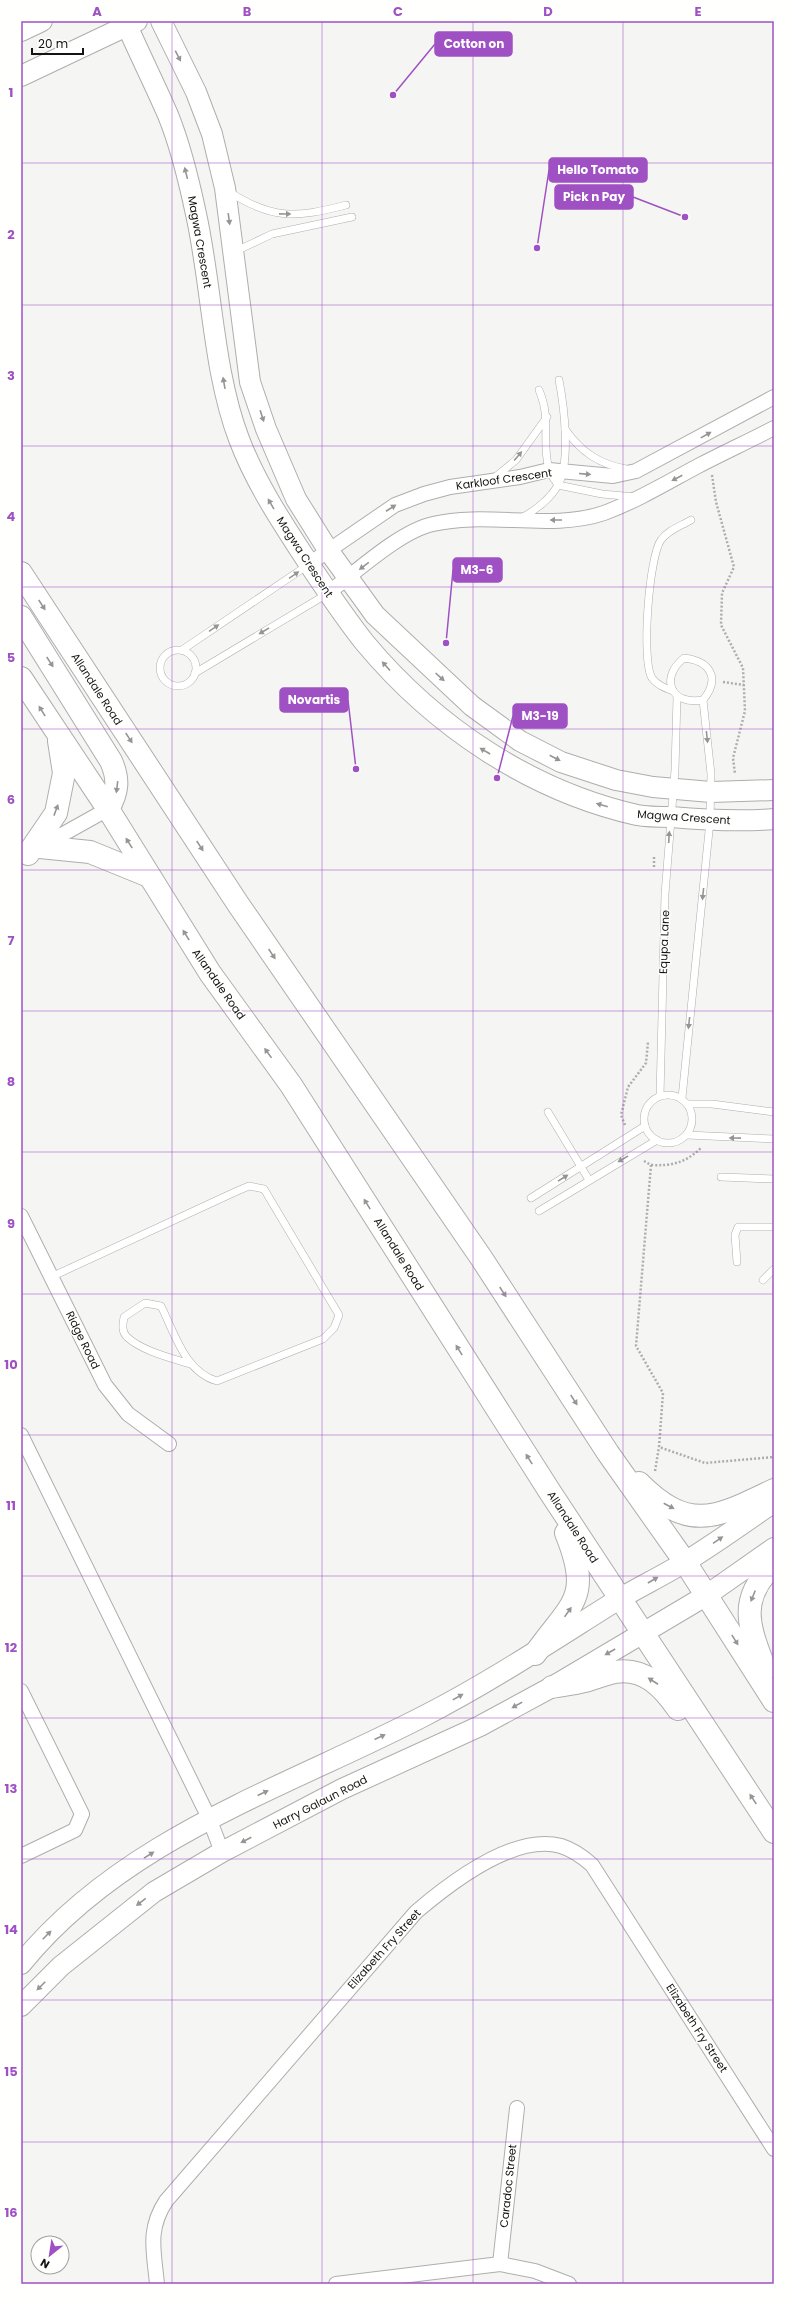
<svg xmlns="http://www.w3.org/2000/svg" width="795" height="2305" viewBox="0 0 795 2305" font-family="Poppins,sans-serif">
<rect width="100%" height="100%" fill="#f5f6f3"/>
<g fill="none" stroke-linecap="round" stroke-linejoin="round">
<g stroke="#aeafac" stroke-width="8">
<g id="lane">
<path d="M228 191C272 220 296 218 346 205"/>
<polyline points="234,252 272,234 352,217"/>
<path d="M539 390C552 420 541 441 549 469 550 475 555 480 558 485L602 494 635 497"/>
<path d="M565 429C581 452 599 464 626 469"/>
<polyline points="494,478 516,460 547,417"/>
<path d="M521 518C535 511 551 498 558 485 571 462 564 406 559 380"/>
<polyline points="182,650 308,565"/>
<circle cx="178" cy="668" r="18"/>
<polyline points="195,673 327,594"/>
<path d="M673 691C665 688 657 685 652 678 641 661 649 556 661 540 668 530 681 526 691 520"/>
<circle cx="668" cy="1119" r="24"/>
<polyline points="660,1096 665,894 675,770 677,697"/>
<path d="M682 1098 710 821 711 774 703 700C721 678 710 661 684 658 659 678 671 706 703 700"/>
<polyline points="688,1104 712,1104 774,1112"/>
<polyline points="548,1112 589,1180"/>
<polyline points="687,1135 774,1139"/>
<polyline points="721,1177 774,1179"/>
<polyline points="531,1198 645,1126"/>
<polyline points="539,1211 657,1140"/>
<polyline points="737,1262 735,1235 738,1227 774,1227"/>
<path d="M51 1277 235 1192 249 1186 264 1189 339 1315 334 1328 323 1339 217 1381C185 1372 175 1334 161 1306L145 1303 124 1317C123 1324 121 1331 127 1337 142 1351 171 1358 190 1364"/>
<polyline points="763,1280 774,1269"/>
</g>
</g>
<g stroke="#aeafac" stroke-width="16">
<g id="street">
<polyline points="309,564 395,505 424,494 450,487 520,477 549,470 613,476 636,471 774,397"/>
<path d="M328 593C355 573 400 531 433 524 487 511 551 531 604 513 637 501 668 482 698 466 723 453 749 441 774 428"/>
<polyline points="40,847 108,809"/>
<polyline points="21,1216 105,1385 128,1414 169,1444"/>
<polyline points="21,1435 209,1818 222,1852"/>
<polyline points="21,1691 82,1814 75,1830 21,1856"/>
<polyline points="500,2264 517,2108"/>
<path d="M157 2284C154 2251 147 2230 166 2201L416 1912C450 1883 514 1833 561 1846 574 1850 583 1857 592 1865L774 2149"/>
<polyline points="336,2284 500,2264 535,2271 569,2284"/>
</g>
</g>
<g stroke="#aeafac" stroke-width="22">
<g id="secondary">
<path d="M125 21C139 53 154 83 168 115 181 147 189 181 196 214 212 286 213 371 239 439 256 484 283 524 309 564 327 591 345 618 365 643 435 727 531 791 637 815 648 817 660 817 671 817 706 820 739 822 774 819"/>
<polyline points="161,21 196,92 212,134 225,188 250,382 266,429 296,499 328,550 375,615 472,706 520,741 561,762 616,780 653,787 711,792 774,790"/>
<polyline points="21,31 42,21"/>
<polyline points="21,76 137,21"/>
<path d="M21 1964C123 1838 285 1788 424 1716 492 1681 555 1639 619 1599 641 1586 664 1575 685 1562 716 1543 745 1522 774 1502"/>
<polyline points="21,2006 61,1966 154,1892 222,1852 342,1789 480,1726 552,1687 707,1595 774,1548"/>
</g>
</g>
<g stroke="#aeafac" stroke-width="24">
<g id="primary">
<polyline points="21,573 238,904 482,1259 608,1453 685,1562 774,1701"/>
<path d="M21 617 111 761C119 779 118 792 108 809"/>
<polyline points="21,678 108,809 210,973 291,1085 550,1492 774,1832"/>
<polyline points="40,847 90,852 149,876"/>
<polyline points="28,854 56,813 64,773 59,741"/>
<path d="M639 1483C690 1534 717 1517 774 1490"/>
<path d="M535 1654C571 1603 593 1599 566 1533"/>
<path d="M765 1669C749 1627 737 1600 774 1564"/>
<path d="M552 1687C563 1685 574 1684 585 1681 595 1678 605 1674 615 1672 644 1667 663 1687 678 1709"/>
</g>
</g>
<g stroke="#adaeab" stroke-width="2.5" stroke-dasharray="2 2" stroke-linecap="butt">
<polyline points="712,475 716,502 734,567 722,593 721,625 743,668 745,711 733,758 735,774"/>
<polyline points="723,682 744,685"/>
<polyline points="654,867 654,857"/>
<polyline points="625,1125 621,1115 628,1087 646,1063 648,1042"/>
<polyline points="644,1161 651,1165 636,1346 663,1393 659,1447 705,1463 774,1457"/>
<path d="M651 1165C672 1166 685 1163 701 1148"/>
<polyline points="655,1471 659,1447"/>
</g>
<use href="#lane" stroke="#fff" stroke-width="7"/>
<use href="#street" stroke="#fff" stroke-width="14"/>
<use href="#secondary" stroke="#fff" stroke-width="20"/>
<use href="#primary" stroke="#fff" stroke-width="22"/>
</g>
<defs><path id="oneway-solid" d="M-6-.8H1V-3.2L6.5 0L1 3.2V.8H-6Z"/></defs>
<g fill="#959594">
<use href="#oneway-solid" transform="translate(178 56) rotate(63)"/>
<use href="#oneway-solid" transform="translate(186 173) rotate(-104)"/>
<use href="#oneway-solid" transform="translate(285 214) rotate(1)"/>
<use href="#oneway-solid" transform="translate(229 219) rotate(82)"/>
<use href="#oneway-solid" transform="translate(224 383) rotate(-100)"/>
<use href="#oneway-solid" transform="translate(262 416) rotate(72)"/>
<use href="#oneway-solid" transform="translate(706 435) rotate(-29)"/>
<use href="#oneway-solid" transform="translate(518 456) rotate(-50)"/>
<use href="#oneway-solid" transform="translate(585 474) rotate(5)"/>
<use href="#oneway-solid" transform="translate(677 478) rotate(152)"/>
<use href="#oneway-solid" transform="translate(271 504) rotate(-120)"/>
<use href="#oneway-solid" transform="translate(391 508) rotate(-33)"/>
<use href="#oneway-solid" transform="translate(556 520) rotate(-180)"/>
<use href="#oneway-solid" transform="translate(364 566) rotate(143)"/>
<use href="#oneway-solid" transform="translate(294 575) rotate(-34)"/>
<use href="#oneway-solid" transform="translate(42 605) rotate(57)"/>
<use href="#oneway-solid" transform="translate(214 628) rotate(-34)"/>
<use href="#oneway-solid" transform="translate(264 631) rotate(149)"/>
<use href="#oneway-solid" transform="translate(50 662) rotate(57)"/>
<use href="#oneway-solid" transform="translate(386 666) rotate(-132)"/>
<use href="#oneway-solid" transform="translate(440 677) rotate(42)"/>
<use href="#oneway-solid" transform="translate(42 711) rotate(-122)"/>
<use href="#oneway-solid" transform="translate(707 737) rotate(84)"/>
<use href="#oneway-solid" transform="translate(129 738) rotate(57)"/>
<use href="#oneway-solid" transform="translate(485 751) rotate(-150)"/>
<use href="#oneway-solid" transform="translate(555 758) rotate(27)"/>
<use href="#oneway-solid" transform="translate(117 787) rotate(97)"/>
<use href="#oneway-solid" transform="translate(602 805) rotate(-164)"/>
<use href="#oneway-solid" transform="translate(56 810) rotate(-70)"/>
<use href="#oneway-solid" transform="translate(669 837) rotate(-87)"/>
<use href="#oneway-solid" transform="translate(129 843) rotate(-122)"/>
<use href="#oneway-solid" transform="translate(200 846) rotate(57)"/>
<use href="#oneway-solid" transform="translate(703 894) rotate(96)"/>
<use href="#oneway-solid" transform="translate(186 935) rotate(-122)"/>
<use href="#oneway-solid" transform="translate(272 954) rotate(56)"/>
<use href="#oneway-solid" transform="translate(689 1023) rotate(96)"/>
<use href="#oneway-solid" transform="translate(268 1053) rotate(-126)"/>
<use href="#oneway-solid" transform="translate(735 1138) rotate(-179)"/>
<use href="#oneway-solid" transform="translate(623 1159) rotate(149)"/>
<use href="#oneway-solid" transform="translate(563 1178) rotate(-32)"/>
<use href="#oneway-solid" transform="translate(367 1204) rotate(-122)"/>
<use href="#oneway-solid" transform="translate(503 1292) rotate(57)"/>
<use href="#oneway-solid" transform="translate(459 1350) rotate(-122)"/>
<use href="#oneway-solid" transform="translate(574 1400) rotate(57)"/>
<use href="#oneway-solid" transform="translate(529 1459) rotate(-122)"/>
<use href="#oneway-solid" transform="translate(669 1506) rotate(28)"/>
<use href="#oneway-solid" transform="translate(718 1540) rotate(-34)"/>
<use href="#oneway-solid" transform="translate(653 1580) rotate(-30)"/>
<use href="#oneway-solid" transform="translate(753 1596) rotate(112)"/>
<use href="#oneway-solid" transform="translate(568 1612) rotate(-55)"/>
<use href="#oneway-solid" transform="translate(735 1640) rotate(58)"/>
<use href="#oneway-solid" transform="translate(610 1652) rotate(150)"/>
<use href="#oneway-solid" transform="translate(653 1681) rotate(-147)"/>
<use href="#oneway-solid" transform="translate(458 1697) rotate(-29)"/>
<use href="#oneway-solid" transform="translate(517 1705) rotate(151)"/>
<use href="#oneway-solid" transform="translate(380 1737) rotate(-25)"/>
<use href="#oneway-solid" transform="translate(263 1793) rotate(-25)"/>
<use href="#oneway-solid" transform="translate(753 1799) rotate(-123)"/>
<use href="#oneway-solid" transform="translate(246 1840) rotate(152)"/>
<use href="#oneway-solid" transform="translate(149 1855) rotate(-32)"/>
<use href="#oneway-solid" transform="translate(141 1902) rotate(142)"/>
<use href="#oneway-solid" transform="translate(47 1935) rotate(-45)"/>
<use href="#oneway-solid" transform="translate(41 1986) rotate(135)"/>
</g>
<path fill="none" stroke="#9f51c3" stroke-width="1" stroke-opacity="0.55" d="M172 21V2284M322 21V2284M473 21V2284M623 21V2284M21 163H774M21 305H774M21 446H774M21 587H774M21 729H774M21 870H774M21 1011H774M21 1152H774M21 1294H774M21 1435H774M21 1576H774M21 1718H774M21 1859H774M21 2000H774M21 2142H774"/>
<g text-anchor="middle" stroke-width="3" stroke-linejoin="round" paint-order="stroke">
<g font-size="11" fill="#131312" stroke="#fffffe">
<text transform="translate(200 242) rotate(80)" y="4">Magwa Crescent</text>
<text transform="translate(504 479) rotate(-8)" y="4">Karkloof Crescent</text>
<text transform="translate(305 557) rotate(57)" y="4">Magwa Crescent</text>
<text transform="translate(97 689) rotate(57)" y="4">Allandale Road</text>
<text transform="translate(684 817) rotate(4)" y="4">Magwa Crescent</text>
<text transform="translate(664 942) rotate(-88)" y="4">Equpa Lane</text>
<text transform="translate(219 984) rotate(55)" y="4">Allandale Road</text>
<text transform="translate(399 1254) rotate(58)" y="4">Allandale Road</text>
<text transform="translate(83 1340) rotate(64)" y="4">Ridge Road</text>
<text transform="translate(573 1527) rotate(57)" y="4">Allandale Road</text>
<text transform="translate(320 1802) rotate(-27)" y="4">Harry Galaun Road</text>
<text transform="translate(384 1949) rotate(-48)" y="4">Elizabeth Fry Street</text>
<text transform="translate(697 2028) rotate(57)" y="4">Elizabeth Fry Street</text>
<text transform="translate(508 2186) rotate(-84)" y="4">Caradoc Street</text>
</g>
</g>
<path fill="none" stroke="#9f51c3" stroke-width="1.5" d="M393 95L435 44M537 248L549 170M685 217L633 197M446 643L453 570M356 769L348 700M497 778L513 716"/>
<g fill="#9f51c3" stroke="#fffffe" stroke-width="1.5">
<circle cx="393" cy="95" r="4"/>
<circle cx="537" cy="248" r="4"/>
<circle cx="685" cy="217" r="4"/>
<circle cx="446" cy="643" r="4"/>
<circle cx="356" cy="769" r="4"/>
<circle cx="497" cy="778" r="4"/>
</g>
<g fill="#9f51c3" stroke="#9f51c3" stroke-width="1.5">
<rect x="435" y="32" width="77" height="24" rx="4"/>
<rect x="549" y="158" width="98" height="24" rx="4"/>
<rect x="555" y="185" width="78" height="24" rx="4"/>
<rect x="453" y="558" width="49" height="24" rx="4"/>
<rect x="280" y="688" width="68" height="24" rx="4"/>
<rect x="513" y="704" width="54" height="24" rx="4"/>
</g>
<g font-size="12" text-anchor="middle" font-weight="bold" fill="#fff">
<text x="474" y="48">Cotton on</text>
<text x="598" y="174">Hello Tomato</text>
<text x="594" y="201">Pick n Pay</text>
<text x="477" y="574">M3-6</text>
<text x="314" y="704">Novartis</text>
<text x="540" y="720">M3-19</text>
</g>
<rect width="795" height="2305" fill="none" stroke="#fffffe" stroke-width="44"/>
<g transform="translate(50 2255) rotate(210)"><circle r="19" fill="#fffffe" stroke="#a1a1a0"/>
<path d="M0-3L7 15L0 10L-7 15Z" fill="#9f51c3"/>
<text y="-6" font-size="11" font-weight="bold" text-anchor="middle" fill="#131312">N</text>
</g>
<path d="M32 48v6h51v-6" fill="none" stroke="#131312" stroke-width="2"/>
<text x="38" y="48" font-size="12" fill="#131312" stroke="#fffffe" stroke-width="3" paint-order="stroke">20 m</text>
<rect x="22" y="22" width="751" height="2261" fill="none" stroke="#9f51c3" stroke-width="1.5"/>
<g font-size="13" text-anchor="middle" font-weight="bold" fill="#9f51c3">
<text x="97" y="16">A</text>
<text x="247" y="16">B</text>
<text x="398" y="16">C</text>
<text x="548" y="16">D</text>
<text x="698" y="16">E</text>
<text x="11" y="97">1</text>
<text x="11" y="239">2</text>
<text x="11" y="380">3</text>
<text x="11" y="521">4</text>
<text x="11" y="662">5</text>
<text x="11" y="804">6</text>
<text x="11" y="945">7</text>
<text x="11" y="1086">8</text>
<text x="11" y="1228">9</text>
<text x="11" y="1369">10</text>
<text x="11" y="1510">11</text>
<text x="11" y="1652">12</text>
<text x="11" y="1793">13</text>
<text x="11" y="1934">14</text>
<text x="11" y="2076">15</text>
<text x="11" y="2217">16</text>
</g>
</svg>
